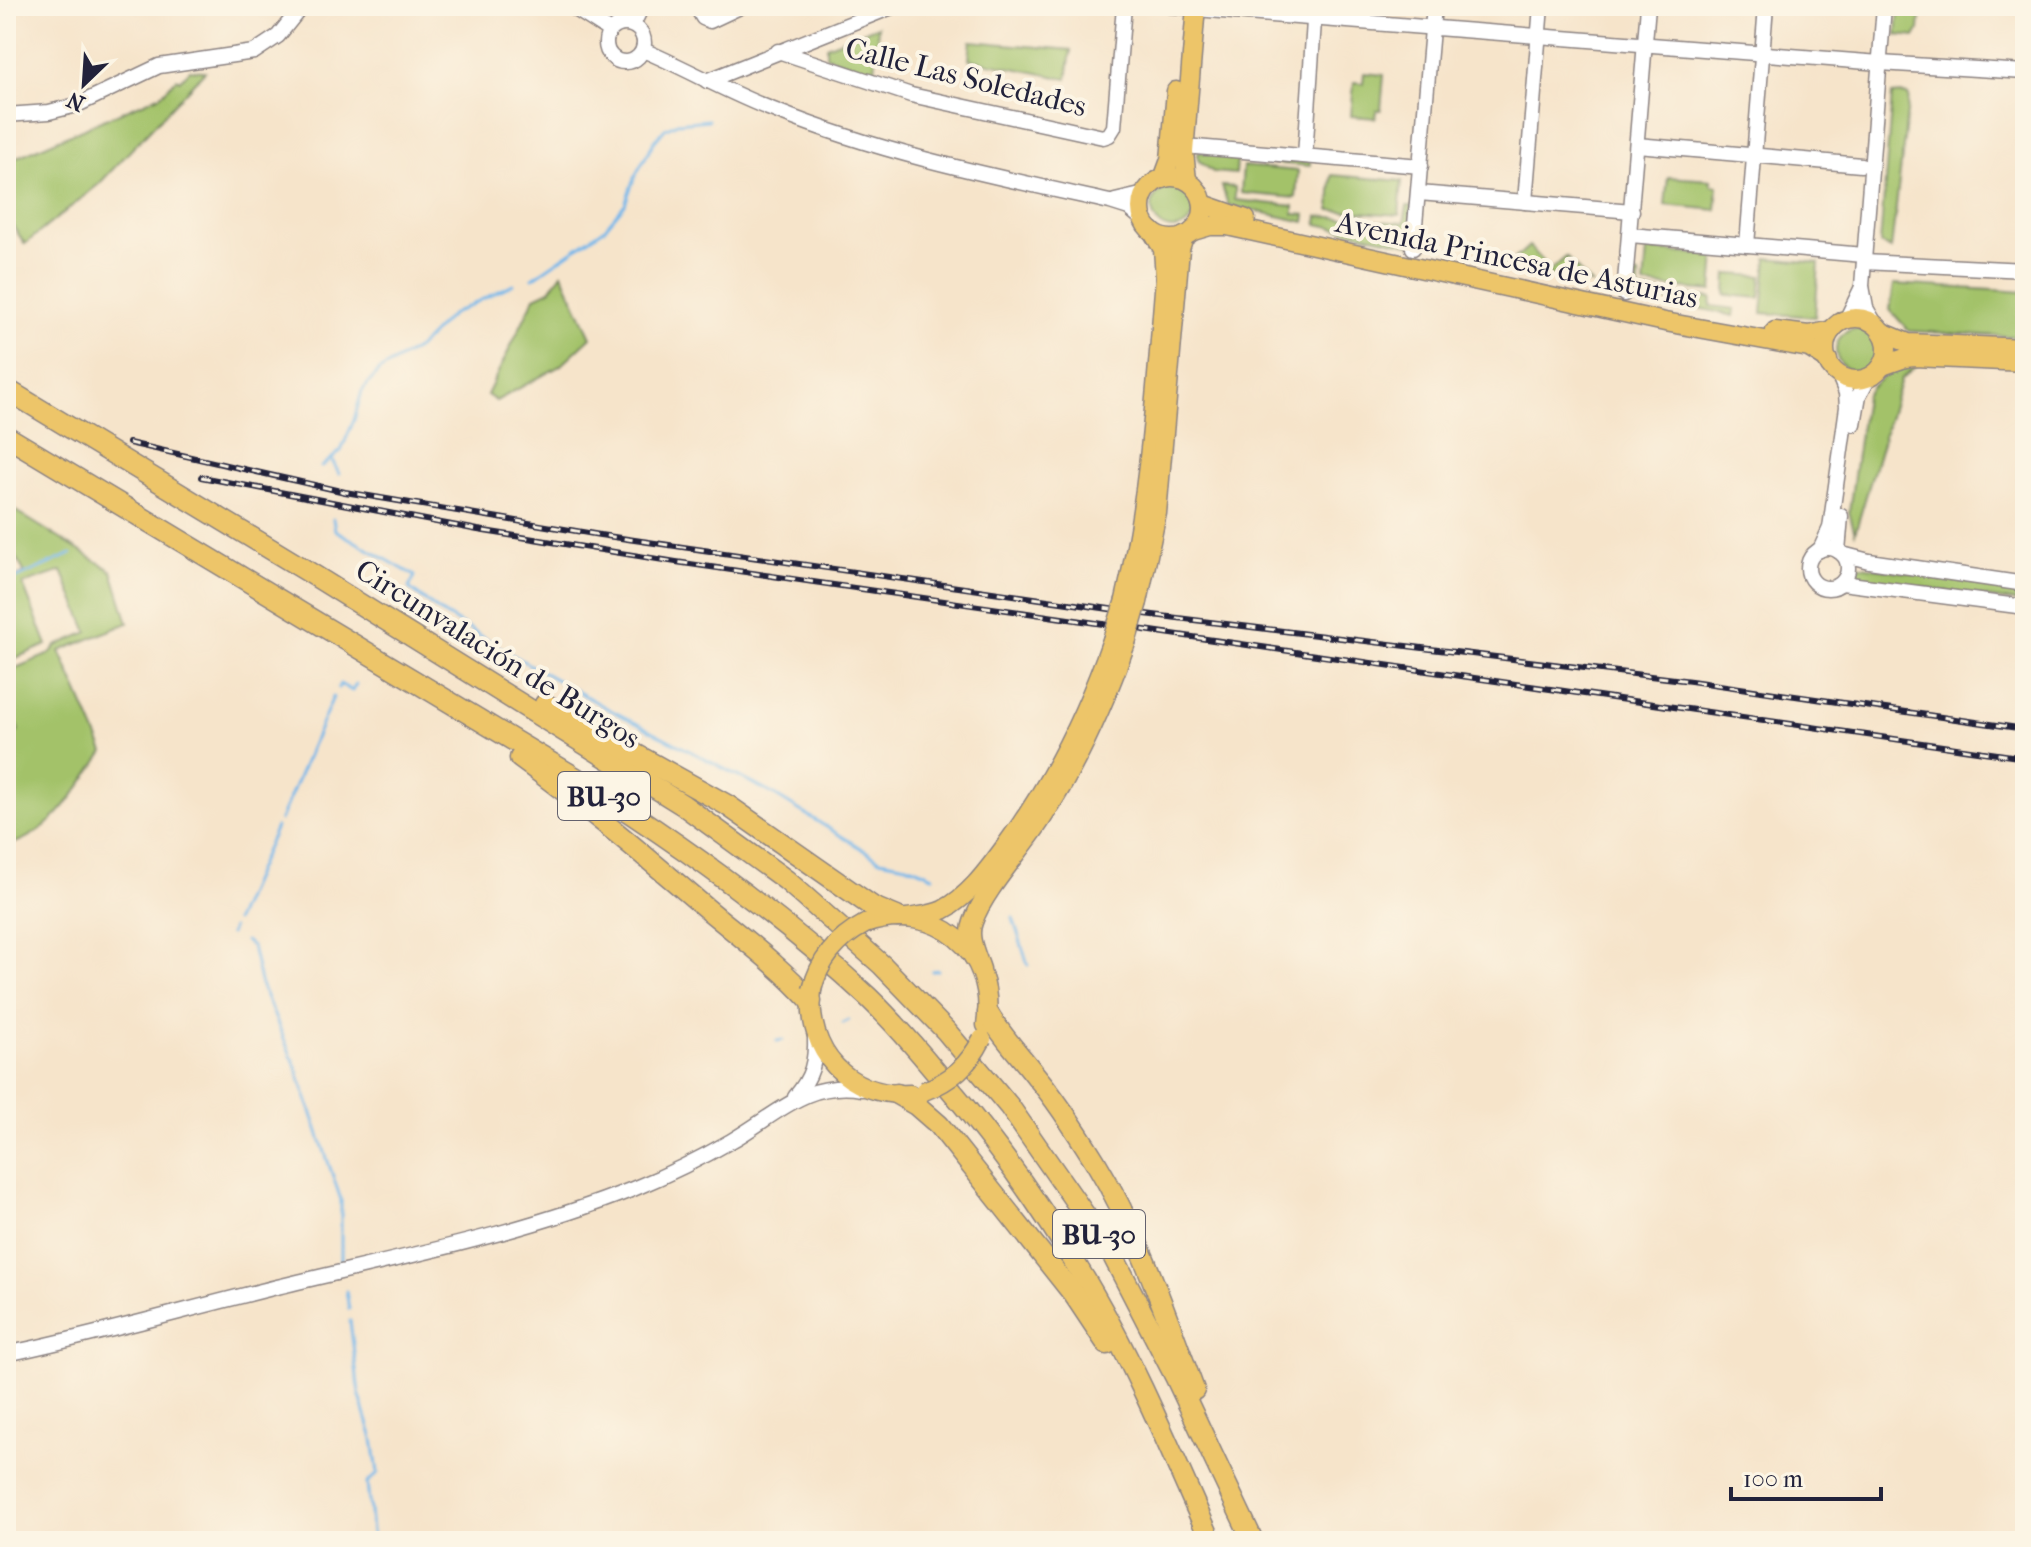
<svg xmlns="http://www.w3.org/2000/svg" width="2031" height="1547" viewBox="0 0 2031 1547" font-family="'IM FELL French Canon',serif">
<rect width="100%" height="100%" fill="#fcf5e5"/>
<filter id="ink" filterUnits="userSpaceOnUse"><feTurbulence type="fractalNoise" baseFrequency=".0125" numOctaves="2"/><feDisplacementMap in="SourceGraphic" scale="16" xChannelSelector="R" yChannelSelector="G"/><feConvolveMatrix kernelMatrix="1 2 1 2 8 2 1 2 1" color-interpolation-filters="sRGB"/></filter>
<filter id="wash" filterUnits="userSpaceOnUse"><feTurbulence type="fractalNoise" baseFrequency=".006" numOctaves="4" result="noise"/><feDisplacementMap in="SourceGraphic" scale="32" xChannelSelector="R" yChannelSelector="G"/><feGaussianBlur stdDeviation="1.8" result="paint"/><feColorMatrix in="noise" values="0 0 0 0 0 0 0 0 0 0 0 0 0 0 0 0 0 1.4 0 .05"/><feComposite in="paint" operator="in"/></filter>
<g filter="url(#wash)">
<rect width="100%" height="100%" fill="#f6e4ca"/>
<g fill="#a3c269" stroke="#627252" stroke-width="2">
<polygon points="1899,6 1921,6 1919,30 1915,37 1897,35"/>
<polygon points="878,26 875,72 826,56 826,46"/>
<polygon points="971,41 1071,50 1067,79 969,59"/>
<polygon points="190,70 205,71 99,184 25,244 6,216 6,162 161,95 177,78 180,80"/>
<polygon points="1364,73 1384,75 1381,110 1377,110 1376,118 1351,116 1354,82 1363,83"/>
<polygon points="1904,94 1909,96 1891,249 1880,244 1892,95"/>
<polygon points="1198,152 1310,161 1310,166 1237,160 1236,174 1213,172 1198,160"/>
<polygon points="1243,166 1298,171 1296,198 1241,193"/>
<polygon points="1332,175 1402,181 1399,215 1330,210"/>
<polygon points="1668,177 1711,180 1711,185 1718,186 1716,210 1665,205"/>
<polygon points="1222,186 1235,187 1235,200 1294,206 1294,214 1306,215 1305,222 1228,205"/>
<circle cx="1173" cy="208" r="21"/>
<polygon points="1407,206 1412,206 1409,244 1317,224 1318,216 1404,223"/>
<polygon points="1529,246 1551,270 1566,257 1591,284 1507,266"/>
<polygon points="1647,250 1715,256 1712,291 1644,285"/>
<polygon points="1767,258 1819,263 1815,317 1762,313"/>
<polygon points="562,273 591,337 560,366 496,401 487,395 535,297 550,290"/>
<polygon points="1632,274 1639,275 1639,290 1712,298 1711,306 1735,309 1734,316 1630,292"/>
<polygon points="1727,274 1762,276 1760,298 1726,295"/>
<polygon points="1894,284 2025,292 2025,337 1909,331 1890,310"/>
<circle cx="1857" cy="350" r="21"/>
<path d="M1920 362 1901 379 1855 533 1849 512 1865 396C1879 375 1897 368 1920 362Z"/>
<path d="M6 505 112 571 128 623 60 651 104 752C77 790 54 833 6 846V741L19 731 6 699V672L50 654 56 646 88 632 62 571 23 584 47 645 6 662V582L25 573 6 540Z"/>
<polygon points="1855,565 2025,590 2025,603 1853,578"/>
</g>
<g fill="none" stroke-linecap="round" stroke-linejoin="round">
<g stroke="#74b7ea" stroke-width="3">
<polyline points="533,278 604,229 625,204 634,178 654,142 665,129 677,123 708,120"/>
<polyline points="332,460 339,474"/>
<polyline points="321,467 341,451 354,420 362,391 379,371 418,348 451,315 513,284"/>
<polyline points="333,519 335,530 415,576 409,588 439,611 516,657 605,707 773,794 880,860 907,865 933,876"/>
<polyline points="6,583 71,554"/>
<polyline points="338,688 340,684 352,691 356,684"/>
<polyline points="280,820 333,697"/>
<polyline points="1013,918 1028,965"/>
<polyline points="235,921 276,827"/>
<polyline points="230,934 232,928"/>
<polyline points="245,941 252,946 260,982 297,1070 341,1200 341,1261"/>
<polyline points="932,971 938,970"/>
<polyline points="843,1023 849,1020"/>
<polyline points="777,1041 783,1040"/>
<polyline points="346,1291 349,1309"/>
<polyline points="350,1321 359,1393 373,1439 378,1473 367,1483 373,1541"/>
</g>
</g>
</g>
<g filter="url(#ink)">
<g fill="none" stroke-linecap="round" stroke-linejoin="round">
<g stroke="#8c8382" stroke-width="17">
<g id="minor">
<polyline points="571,6 610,31"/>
<polyline points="696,6 703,18 710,21 742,6"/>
<polyline points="1170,6 1183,7"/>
<polyline points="1196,9 1880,63 2025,72"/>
<circle cx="625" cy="43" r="19"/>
<polyline points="633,25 642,6"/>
<path d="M643 50C688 69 730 94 776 111 883 154 997 177 1110 202L1129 208 1144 221"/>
<polyline points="778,51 911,95 1103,137 1109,135 1114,127 1124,6"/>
<polyline points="707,81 894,6"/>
<polyline points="6,115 49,112 77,105 159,66 254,52 278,36 302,6"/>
<polyline points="1637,145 1861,165"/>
<polyline points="1184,146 1421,166"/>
<polyline points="1305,156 1315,6"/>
<polyline points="1419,193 1632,211"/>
<polyline points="1115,201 1145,194"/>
<polyline points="1525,202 1541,6"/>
<polyline points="1630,235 1864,255"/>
<polyline points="1747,245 1766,6"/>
<polyline points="1413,248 1434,6"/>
<polyline points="1864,262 2025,270"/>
<polyline points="1624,294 1648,6"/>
<polyline points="1846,320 1862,287"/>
<polyline points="1876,325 1866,308 1862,286 1884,6"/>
<polyline points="1854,424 1859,395 1869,377"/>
<circle cx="1828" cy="568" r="20"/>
<polyline points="1820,550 1830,528 1847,407 1846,393 1838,373"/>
<polyline points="1838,551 1841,516"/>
<polyline points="1842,554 1869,561 2025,584"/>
<polyline points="1842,583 2025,607"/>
<path d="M795 1097C812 1077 816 1062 815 1036"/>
<path d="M6 1354C97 1335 187 1309 277 1287 397 1258 518 1235 633 1189 667 1175 700 1159 731 1141 777 1115 805 1080 862 1089"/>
</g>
</g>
<g stroke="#8c8382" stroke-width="21">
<g id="major">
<circle cx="1172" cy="208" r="31"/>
<polyline points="1163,179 1170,160 1176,91"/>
<polyline points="1187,180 1184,152 1196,6"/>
<polyline points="1203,204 1246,219"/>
<polyline points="1193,231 1210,226 1227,226 1665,322 1809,348 1828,360"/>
<circle cx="1856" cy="349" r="31"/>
<polyline points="1775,331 1809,335 1832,330"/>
<polyline points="1882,332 1908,343 2025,348"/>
<polyline points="1882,366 1905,358 1914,357 2025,362"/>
<path d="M1125 600C1150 494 1156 386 1165 278L1163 249 1152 231"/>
<polyline points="1138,602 1157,513 1180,249 1184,236"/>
<path d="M907 918C919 916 933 915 943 910 969 896 987 871 1004 848 1051 785 1086 715 1112 640"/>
<path d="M865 924C935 900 998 951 986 1025"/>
<path d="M981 969C976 954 967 937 973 922 984 890 1022 850 1041 820 1077 765 1104 705 1126 643"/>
<path d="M812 990C806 1052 848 1097 910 1094"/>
</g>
</g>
<g stroke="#8c8382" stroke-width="23">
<g id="highway">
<polyline points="6,389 307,571 683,805 786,880 882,965 946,1031 1009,1106 1112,1254 1176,1378 1253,1541"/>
<path d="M6 436 578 779C681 844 779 914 868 997 894 1022 918 1050 941 1078 998 1145 1050 1218 1094 1295 1139 1373 1174 1459 1211 1541"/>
<polyline points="545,704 727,805 873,907 897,917"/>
<path d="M520 758C585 805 645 856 706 908 742 938 780 966 811 1001"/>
<path d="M988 1013C1002 1037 1020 1055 1036 1076 1058 1102 1077 1132 1095 1161 1138 1232 1165 1312 1194 1390"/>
<polyline points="897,1094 916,1105 939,1125 1075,1296 1107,1344"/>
</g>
</g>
<use href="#minor" stroke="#fff" stroke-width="14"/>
<use href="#major" stroke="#edc569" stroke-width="18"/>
<use href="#highway" stroke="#edc569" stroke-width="20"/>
<g stroke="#22223b" stroke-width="6">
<g id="rail">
<polyline points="129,443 345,492 600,535 1137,613 1691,681 2025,729"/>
<polyline points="201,477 478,530 676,562 2025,758"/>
</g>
</g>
<use href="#rail" stroke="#fcf5e5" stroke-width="3" stroke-dasharray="9" stroke-linecap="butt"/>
<g stroke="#8c8382" stroke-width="21" stroke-linecap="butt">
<g id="major-bridge">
<polyline points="1112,640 1125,600"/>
<polyline points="1126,643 1138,602"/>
<path d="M812 990C819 960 837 939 865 924"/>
<path d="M924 1091C951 1081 969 1065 982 1039"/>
</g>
</g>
<use href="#major-bridge" stroke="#edc569" stroke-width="18"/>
</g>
</g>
<g text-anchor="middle" stroke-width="8" stroke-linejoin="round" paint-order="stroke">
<g fill="#fcf5e5" stroke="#63616e" stroke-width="2">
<rect x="558" y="772" width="92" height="48" rx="6"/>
<rect x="1053" y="1210" width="92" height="48" rx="6"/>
</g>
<g font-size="28" font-weight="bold" fill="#22223b">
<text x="604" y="806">BU-30</text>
<text x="1099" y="1244">BU-30</text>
</g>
<g font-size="30" fill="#22223b" stroke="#fcf5e5">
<text transform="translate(966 77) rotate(14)" y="10">Calle Las Soledades</text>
<text transform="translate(1517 260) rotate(12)" y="10">Avenida Princesa de Asturias</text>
<text transform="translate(498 654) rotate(32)" y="10">Circunvalación de Burgos</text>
</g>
</g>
<rect width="2031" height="1547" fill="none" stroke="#fcf5e5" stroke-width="32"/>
<g transform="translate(84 84) rotate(205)" stroke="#fcf5e5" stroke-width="6" paint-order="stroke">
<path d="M0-6L14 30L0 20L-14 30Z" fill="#22223b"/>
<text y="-12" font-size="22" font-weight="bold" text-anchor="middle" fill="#22223b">N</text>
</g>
<path d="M1731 1487v12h150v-12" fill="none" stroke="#22223b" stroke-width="4"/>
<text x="1743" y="1487" font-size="24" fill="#22223b" stroke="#fcf5e5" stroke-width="6" paint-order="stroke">100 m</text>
</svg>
